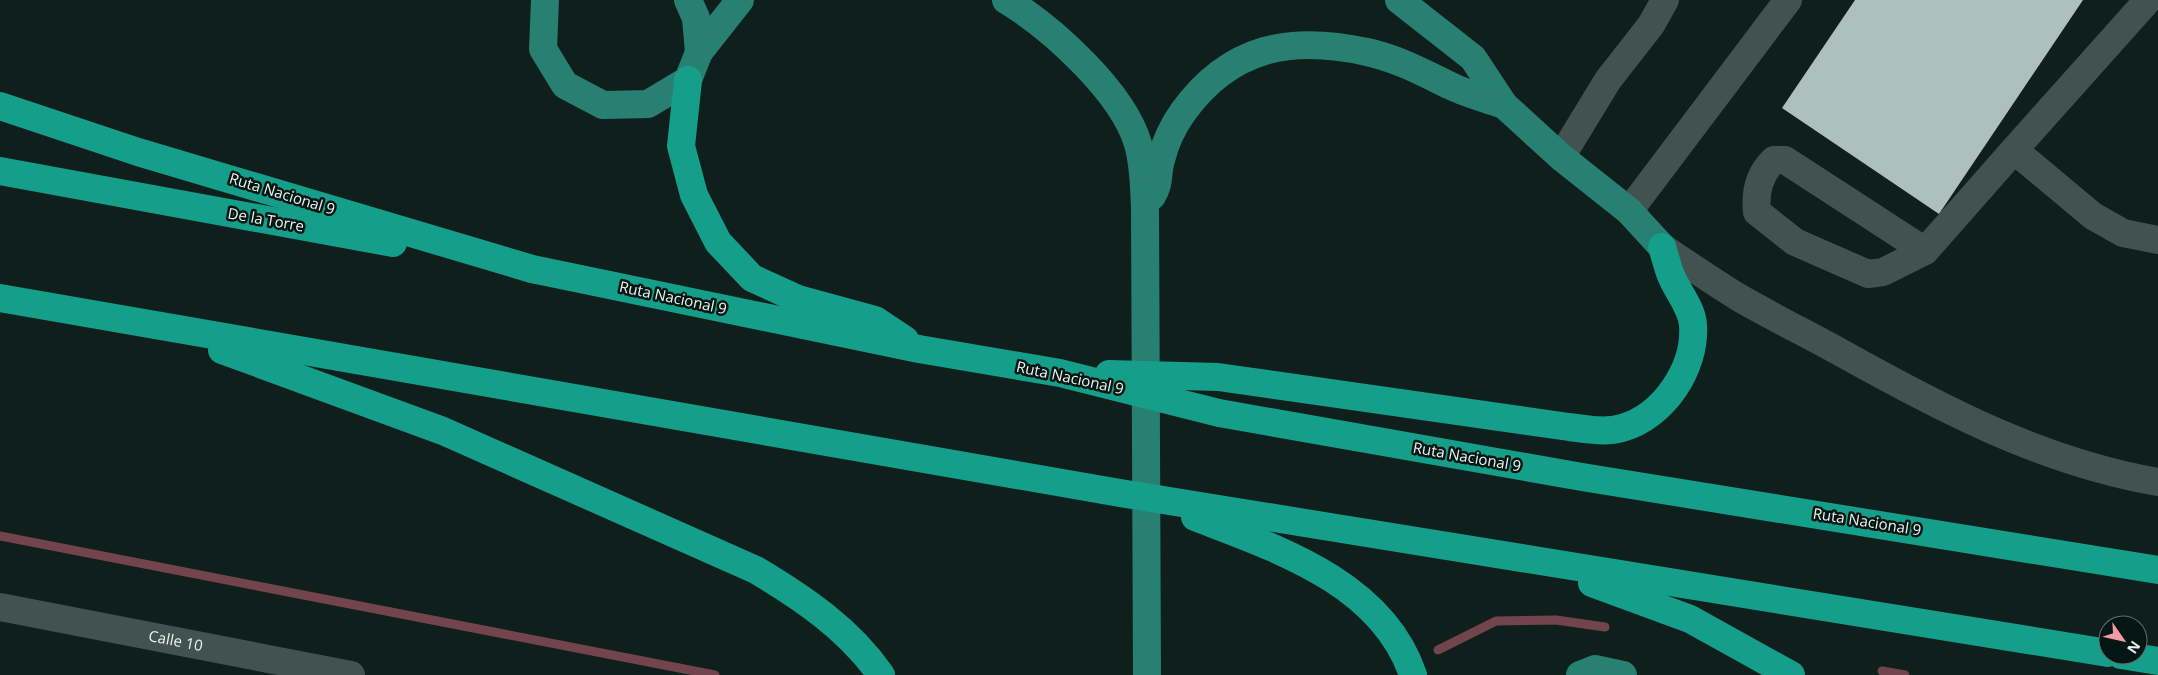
<svg xmlns="http://www.w3.org/2000/svg" width="2158" height="675" viewBox="0 0 2158 675" font-family="'Open Sans',sans-serif">
<rect width="100%" height="100%" fill="#0f1f1c"/>
<g fill="none" stroke-linecap="round" stroke-linejoin="round">
<g stroke="#71454b" stroke-width="9">
<polyline points="0,536 715,675"/>
<polyline points="1438,650 1496,621 1556,620 1605,627"/>
<polyline points="1882,671 1905,675"/>
</g>
</g>
<polygon fill="#adc0bb" points="1855,0 2083,0 1939,214 1782,108"/>
<g fill="none" stroke-linecap="round" stroke-linejoin="round">
<g stroke="#42534f" stroke-width="28">
<polyline points="2014,150 2148,0"/>
<polyline points="1561,157 1608,80 1651,25 1665,0"/>
<polyline points="1629,211 1788,0"/>
<path d="M1662 247C1687 264 1712 281 1738 297 1771 316 1805 333 1838 351 1940 408 2042 462 2158 482"/>
<path d="M1925 251 1785 160H1774C1759 174 1755 193 1757 212L1795 242 1868 274 1883 272 1925 251 2014 150 2093 216 2123 233 2158 240"/>
<path id="s1" d="M0 607 351 675"/>
</g>
<g stroke="#278072" stroke-width="28">
<polyline points="545,0 543,49 565,85 603,105 648,104 688,80 699,52 740,0"/>
<polyline points="688,0 696,18 699,52"/>
<path d="M1006 0C1051 27 1123 92 1138 144 1144 164 1144 187 1145 208L1147 675"/>
<polyline points="1399,0 1473,58 1504,105 1561,157 1629,211 1662,247"/>
<path d="M1152 196C1160 184 1157 173 1161 160 1165 143 1173 126 1183 112 1230 47 1290 35 1367 52 1396 58 1424 73 1451 86 1467 94 1486 99 1504 105"/>
<polyline points="1580,675 1595,669 1623,675"/>
</g>
<g stroke="#159e8a" stroke-width="28">
<polyline points="688,80 681,146 694,195 718,242 752,278 798,299 875,320 905,340"/>
<polyline points="0,106 138,152 532,269 919,349 1060,373 1219,413 1582,477 2158,570"/>
<polyline points="0,171 393,243"/>
<polyline points="0,298 1120,493 2108,653"/>
<path d="M222 350 443 431 756 570C803 598 849 629 881 675"/>
<path d="M1109 374 1218 377 1569 427C1586 429 1604 433 1622 428 1664 416 1696 368 1693 325 1692 307 1676 290 1670 273 1667 265 1665 256 1662 247"/>
<path d="M1195 517C1278 549 1382 583 1413 675"/>
<polyline points="1592,583 1690,619 1791,675"/>
<polyline points="2121,655 2158,661"/>
</g>
</g>
<g text-anchor="middle" stroke-width="5" stroke-linejoin="round" paint-order="stroke">
<g font-size="15" fill="#eaf4f1" stroke="#061613">
<text transform="translate(282 194) rotate(17)" y="5">Ruta Nacional 9</text>
<text transform="translate(266 220) rotate(10)" y="5">De la Torre</text>
<text transform="translate(673 298) rotate(12)" y="5">Ruta Nacional 9</text>
<text transform="translate(1070 378) rotate(12)" y="5">Ruta Nacional 9</text>
<text transform="translate(1467 457) rotate(10)" y="5">Ruta Nacional 9</text>
<text transform="translate(1867 522) rotate(9)" y="5">Ruta Nacional 9</text>
<text dy="5" stroke="none"><textPath href="#s1" startOffset="179">Calle 10</textPath></text>
</g>
</g>
<g transform="translate(2123 640) rotate(124)"><circle r="24" fill="#061613" stroke="#616f6c"/>
<path d="M0-4L9 19L0 12L-9 19Z" fill="#f49aa6"/>
<text y="-8" font-size="14" font-weight="bold" text-anchor="middle" fill="#eaf4f1">N</text>
</g>
</svg>
